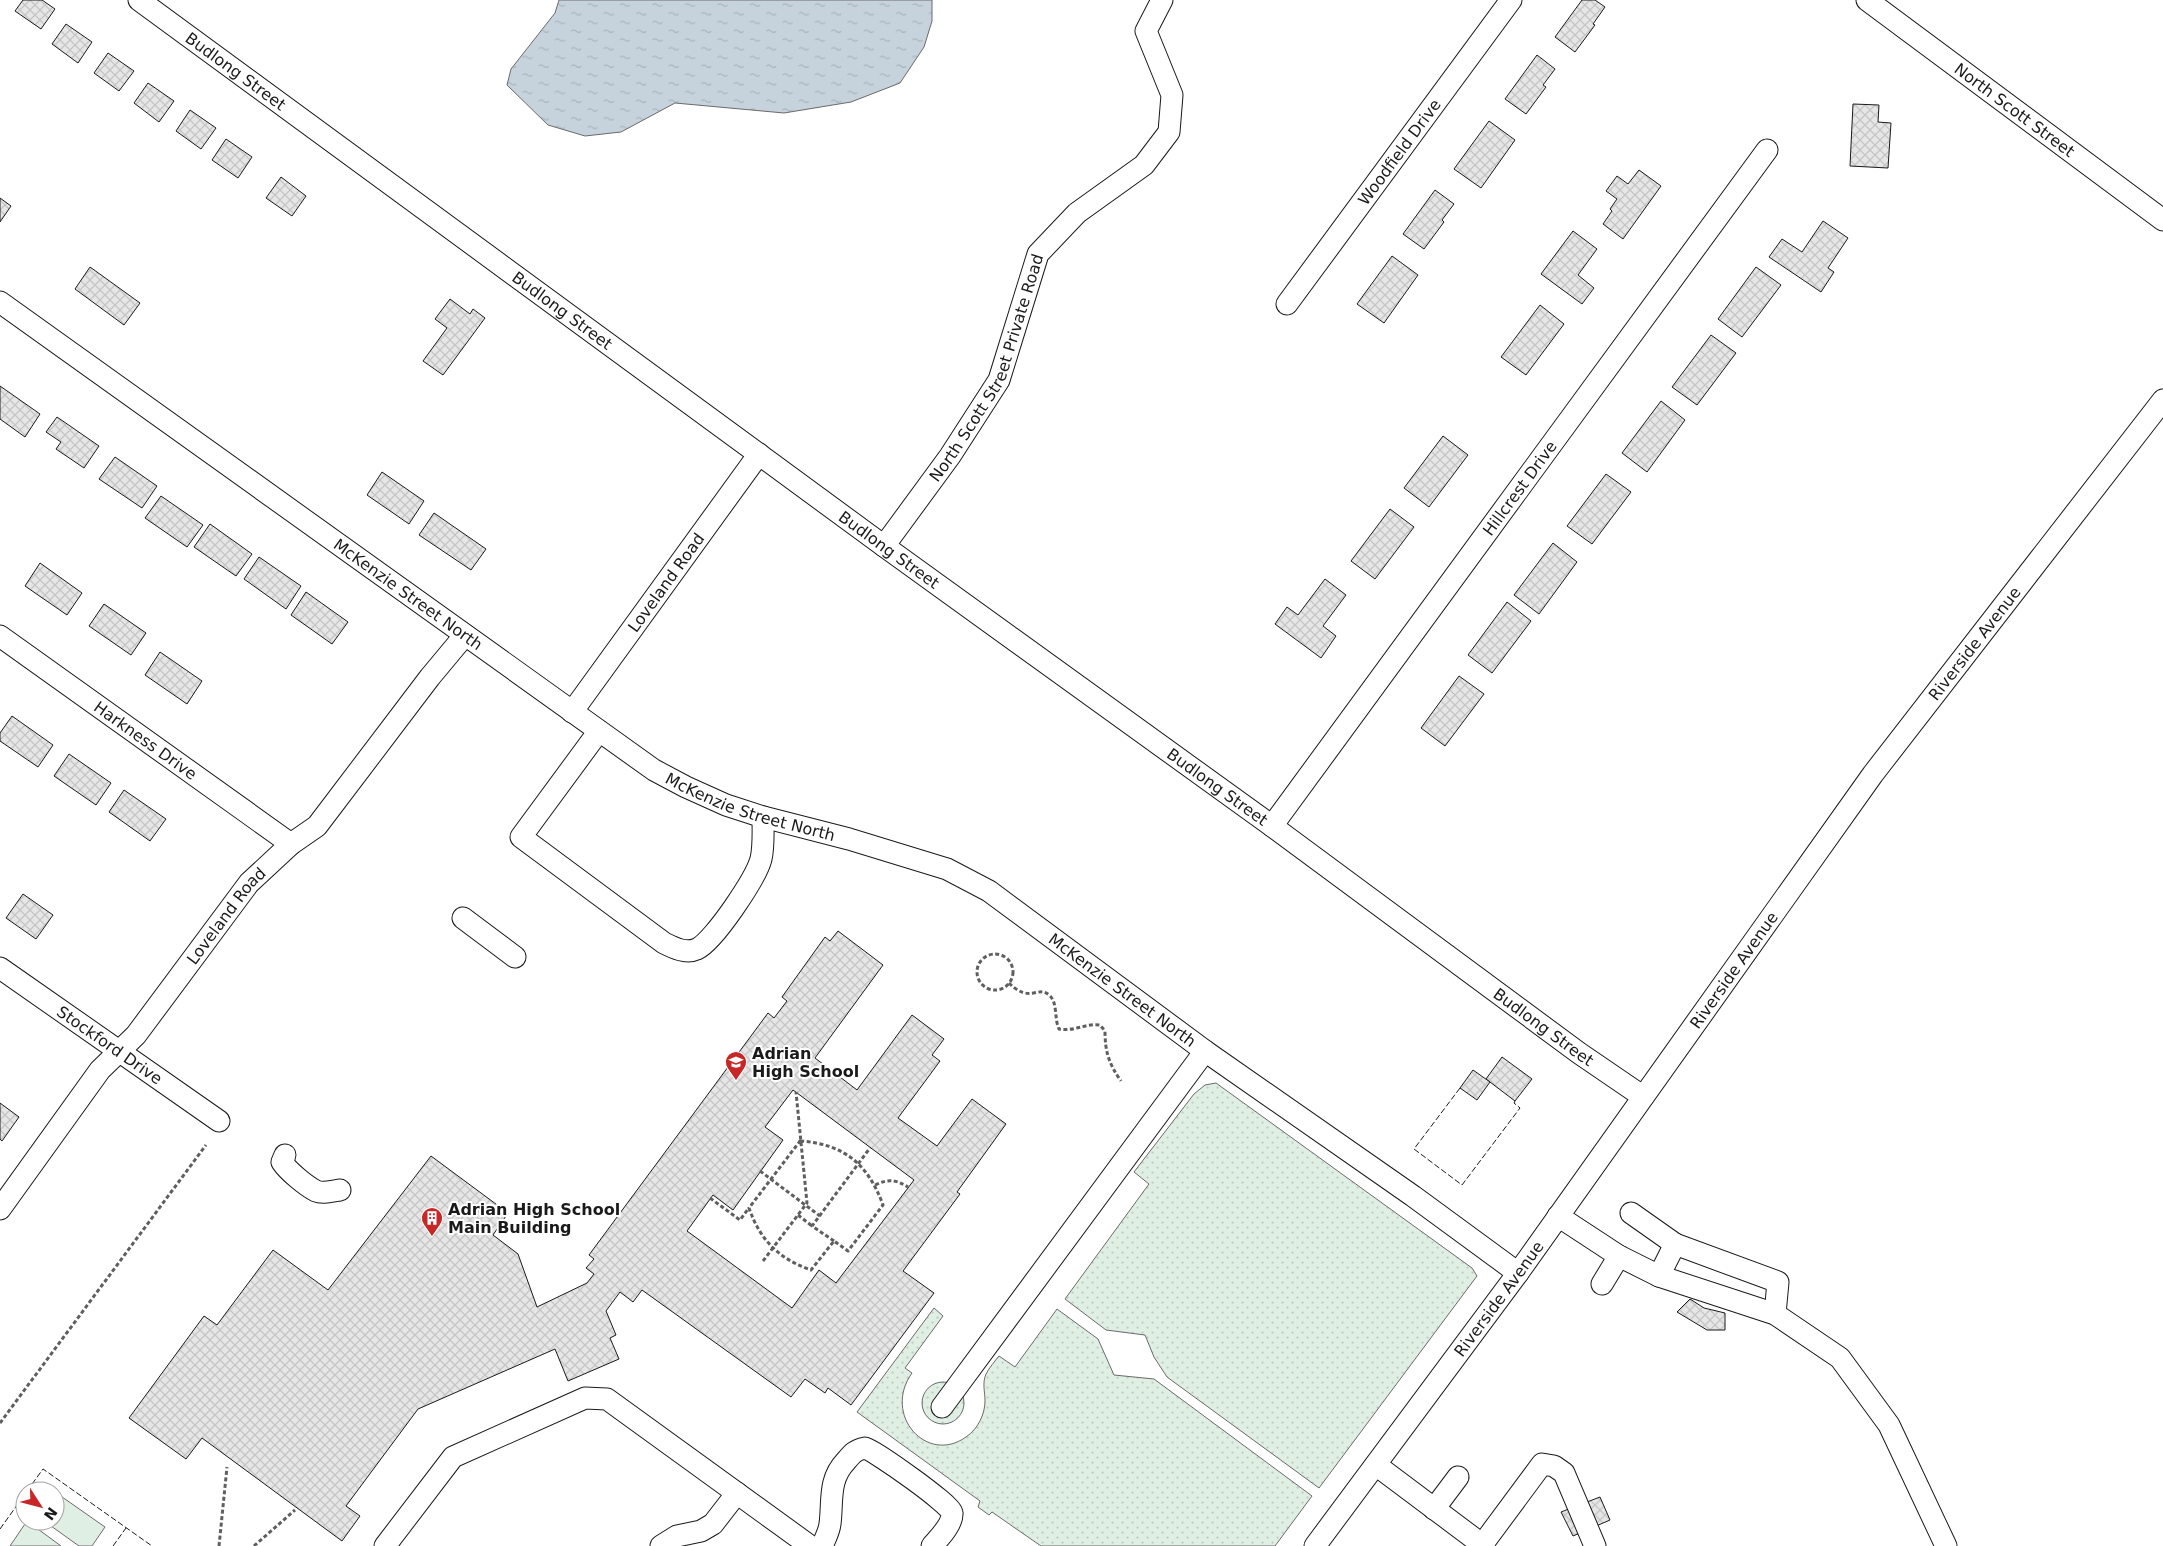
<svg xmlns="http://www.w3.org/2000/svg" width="2163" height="1546" viewBox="0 0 2163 1546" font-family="'DejaVu Sans',sans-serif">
<defs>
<pattern id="grass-dots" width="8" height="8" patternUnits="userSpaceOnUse" patternTransform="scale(1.25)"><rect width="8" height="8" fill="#e0efe3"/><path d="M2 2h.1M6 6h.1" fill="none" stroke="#c0ccc2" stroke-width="1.8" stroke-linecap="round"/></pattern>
<pattern id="water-ripples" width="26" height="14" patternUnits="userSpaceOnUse" patternTransform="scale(1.25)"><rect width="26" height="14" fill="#c6d2dc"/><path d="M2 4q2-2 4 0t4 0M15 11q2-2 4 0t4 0" fill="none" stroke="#aab4bc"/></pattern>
<pattern id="building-cross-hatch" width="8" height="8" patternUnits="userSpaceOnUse" patternTransform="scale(1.25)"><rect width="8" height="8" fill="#e6e6e6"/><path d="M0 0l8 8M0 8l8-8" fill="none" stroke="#c5c5c5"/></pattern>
</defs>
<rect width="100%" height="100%" fill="#fff"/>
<g fill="url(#grass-dots)" stroke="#6a6a6a">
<polygon points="1216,1083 1472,1268 1477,1276 1319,1488 1167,1377 1154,1357 1145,1335 1106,1330 1065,1299 1149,1184 1134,1172 1194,1094 1205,1085"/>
<path d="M934 1308 943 1316 905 1368 912 1373C882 1415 927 1465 966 1437 978 1429 985 1414 985 1401 985 1392 982 1383 986 1374 989 1368 995 1361 999 1356L1015 1367 1057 1309 1098 1339 1114 1375 1154 1379 1312 1496 1275 1546H1041L992 1512 989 1515 978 1507 980 1501 857 1412Z"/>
<circle cx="943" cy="1403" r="21"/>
</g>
<g fill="#e0efe3" stroke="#6a6a6a">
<polygon points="55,1492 105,1527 92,1546 79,1546 44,1521 55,1521"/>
<polygon points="27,1521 61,1546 10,1546"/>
</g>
<polygon fill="url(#water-ripples)" stroke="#6a6a6a" points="559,0 932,0 932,21 924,47 900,83 851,102 784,113 675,103 621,132 585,136 548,125 507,85 511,69 555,13"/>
<g fill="url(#building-cross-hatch)" stroke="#1a1a1a" fill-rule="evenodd">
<polygon points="23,0 42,0 55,9 41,29 15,11"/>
<polygon points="1582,0 1595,0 1605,7 1593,24 1595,25 1575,52 1555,37"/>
<polygon points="66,24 92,42 78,63 52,44"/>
<polygon points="108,53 134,71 119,91 94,73"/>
<polygon points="1537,55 1555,69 1543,85 1546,87 1526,114 1505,99"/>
<polygon points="148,83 174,101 159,122 134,103"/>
<polygon points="1853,104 1879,105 1878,122 1891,123 1888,168 1850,166"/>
<polygon points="190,110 216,128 201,149 176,131"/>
<polygon points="1489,121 1515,140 1481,188 1454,169"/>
<polygon points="226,139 252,157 238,178 212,160"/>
<polygon points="1639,170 1661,186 1623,239 1603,224 1612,211 1610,209 1617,199 1606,191 1617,176 1628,184"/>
<polygon points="281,177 306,196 292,216 266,198"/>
<polygon points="1435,190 1454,204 1442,220 1444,222 1424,249 1403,234"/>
<polygon points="0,198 11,206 0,222"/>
<polygon points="1823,221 1848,238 1828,268 1834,272 1821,292 1769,257 1782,239 1802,252"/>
<polygon points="1573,231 1597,249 1578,275 1594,288 1582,304 1541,274"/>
<polygon points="1392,256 1418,275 1384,323 1357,304"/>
<polygon points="90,267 140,303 124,325 75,289"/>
<polygon points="1756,267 1781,285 1742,337 1718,319"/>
<polygon points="450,299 470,314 473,309 485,318 443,375 423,361 447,328 435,319"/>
<polygon points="1540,305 1564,324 1526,375 1501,357"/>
<polygon points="1711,335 1736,353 1697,405 1672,387"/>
<polygon points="0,386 40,414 25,437 0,419"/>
<polygon points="1661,401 1685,420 1647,472 1622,453"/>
<polygon points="57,417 99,446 84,468 56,449 61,442 46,432"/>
<polygon points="1443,436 1468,455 1429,507 1404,488"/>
<polygon points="115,457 157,486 142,508 99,479"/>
<polygon points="382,472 424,501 409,524 367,495"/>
<polygon points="1606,474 1631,492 1592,544 1567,526"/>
<polygon points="161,496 203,525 187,547 145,518"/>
<polygon points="1390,509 1414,527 1375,579 1351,561"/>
<polygon points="434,513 486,549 471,570 419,535"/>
<polygon points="210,524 252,554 236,576 194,547"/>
<polygon points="1553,543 1577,562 1539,614 1514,595"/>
<polygon points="259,557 301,586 286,609 244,579"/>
<polygon points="40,563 82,593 67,615 25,586"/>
<polygon points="1325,579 1346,595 1323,626 1336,636 1321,658 1275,624 1287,607 1298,615"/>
<polygon points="306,592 348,622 332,644 291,615"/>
<polygon points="1507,602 1531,621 1492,673 1468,655"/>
<polygon points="104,604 146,633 131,655 89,626"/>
<polygon points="160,652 202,681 187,704 145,675"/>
<polygon points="1459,676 1484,694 1445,746 1421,728"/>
<polygon points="12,716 53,745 38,767 0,741 0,733"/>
<polygon points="69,754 111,783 96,805 54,776"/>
<polygon points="124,790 166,819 150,841 109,812"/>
<polygon points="23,894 53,915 36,939 6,918"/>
<path d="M838 931 883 965 815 1058 857 1090 912 1015 944 1039 932 1055 940 1061 898 1118 937 1146 972 1099 1006 1124 957 1192 960 1194 903 1271 934 1293 851 1405 828 1388 825 1393 805 1379 791 1397 642 1290 633 1302 620 1292 606 1311 616 1335 610 1338 619 1359 568 1381 555 1349 418 1409 346 1506 360 1516 342 1541 202 1438 186 1459 129 1418 204 1316 217 1325 273 1250 328 1290 431 1156 508 1213 493 1235 518 1254 537 1307 587 1283 594 1274 586 1268 594 1259 589 1255 768 1013 774 1018 787 1001 782 997 825 937 830 941ZM793 1090 914 1180 836 1283 819 1270 792 1308 687 1231 713 1195 733 1210 783 1140 765 1127Z"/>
<polygon points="1502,1057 1532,1079 1515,1101 1486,1079"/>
<polygon points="1473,1070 1490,1082 1477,1100 1460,1088"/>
<polygon points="0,1103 19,1117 2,1141 0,1139"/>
<polygon points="1690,1299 1704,1308 1725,1313 1725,1330 1707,1330 1677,1312"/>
<polygon points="1600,1497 1610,1520 1573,1536 1561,1512"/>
</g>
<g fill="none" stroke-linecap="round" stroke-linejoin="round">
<g stroke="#1a1a1a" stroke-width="23">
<g id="minor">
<path id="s1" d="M139 0 884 546 1272 826 1579 1053 1642 1096"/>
<path id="s2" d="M1867 0 2163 220"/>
<path id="s3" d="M0 302 654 770 686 787 726 805 763 817 849 839 947 869 989 891 1205 1051 1413 1196 1518 1273"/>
<path id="s4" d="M1287 304 1511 0"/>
<path id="s5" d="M884 546 950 456 999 380 1038 254 1077 213 1144 165 1169 132 1172 95 1146 31 1162 0"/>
<path id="s6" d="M0 636 291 844"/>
<path id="s7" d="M572 712 759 454"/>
<path d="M599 731 521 837 664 943C674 948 686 954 697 949 714 941 756 878 761 859 764 846 763 831 763 817"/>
<path id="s8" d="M1272 826 1767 150"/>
<polyline points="463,918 515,957"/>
<path id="s9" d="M0 968 219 1121"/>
<path d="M285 1155 282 1162C288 1171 306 1186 316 1191 323 1194 332 1191 340 1190"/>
<path id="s10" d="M0 1209 100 1070 136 1035 249 883 291 844 317 826 430 677 465 635"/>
<polyline points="1631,1213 1675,1244"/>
<polyline points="1558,1216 1619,1256 1659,1276 1775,1314 1840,1358 1889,1425 1946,1546"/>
<polyline points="1659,1276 1675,1244 1778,1282 1775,1314"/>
<polyline points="1602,1284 1619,1256"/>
<polyline points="942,1407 1205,1051"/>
<polyline points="1376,1465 1484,1546"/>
<polyline points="1434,1509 1458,1477"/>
<polyline points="1482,1545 1542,1464 1554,1466 1564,1473 1595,1546"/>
<polyline points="385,1546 453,1457 585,1398 607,1399 810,1546"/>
<polyline points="661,1546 677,1536 701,1531 713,1524 737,1493"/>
<path d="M822 1546C825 1539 829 1532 830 1524 833 1500 828 1480 846 1461 852 1454 855 1450 865 1448 875 1451 952 1505 952 1513 953 1524 939 1538 932 1546"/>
<path id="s11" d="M1315 1546 1518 1273 1873 774 2163 400"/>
</g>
</g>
<g stroke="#5f5f5f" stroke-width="3" stroke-dasharray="4 2.5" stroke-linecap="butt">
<circle cx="995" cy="972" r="18"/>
<path d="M1009 983C1030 1004 1038 985 1049 995 1058 1002 1054 1019 1059 1029 1074 1032 1085 1023 1100 1025L1105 1031C1105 1052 1109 1064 1121 1081"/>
<path d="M800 1141C844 1144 868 1164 883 1205L848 1251 834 1241 811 1270C779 1259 760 1240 749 1208Z"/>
<polyline points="760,1171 820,1216"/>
<path d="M875 1185C888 1179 895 1179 908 1187"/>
<polyline points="710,1198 740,1220 748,1209"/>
<polyline points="798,1215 812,1226"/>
<polyline points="834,1241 812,1226 870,1148"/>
<polyline points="763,1261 807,1203 796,1092"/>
<polyline points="0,1423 206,1145"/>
<polyline points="219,1546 227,1467"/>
<polyline points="254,1546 295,1510"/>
</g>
<use href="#minor" stroke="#fff" stroke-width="21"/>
<g stroke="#1a1a1a" stroke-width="1" stroke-dasharray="6 2.5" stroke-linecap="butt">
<polyline points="1460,1088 1414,1149 1462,1185 1520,1108 1514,1103 1515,1101"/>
<polyline points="27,1491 43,1469 152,1546"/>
<polyline points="0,1529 25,1494"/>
<polyline points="113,1546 126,1528"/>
</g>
</g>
<defs>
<g id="school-pin" transform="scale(1.125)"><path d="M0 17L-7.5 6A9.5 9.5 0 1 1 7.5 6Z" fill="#c62828" stroke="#fff"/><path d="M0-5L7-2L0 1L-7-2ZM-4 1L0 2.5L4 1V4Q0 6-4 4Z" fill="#fff"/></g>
<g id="building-pin" transform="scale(1.125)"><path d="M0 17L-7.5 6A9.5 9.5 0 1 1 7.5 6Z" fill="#c62828" stroke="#fff"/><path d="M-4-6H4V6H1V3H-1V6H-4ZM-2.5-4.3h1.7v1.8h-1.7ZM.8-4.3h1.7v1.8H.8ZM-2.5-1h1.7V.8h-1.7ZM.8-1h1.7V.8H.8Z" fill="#fff"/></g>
</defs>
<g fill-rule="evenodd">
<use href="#school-pin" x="736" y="1062"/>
<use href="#building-pin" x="432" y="1218"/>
</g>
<g text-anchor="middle" stroke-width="4" stroke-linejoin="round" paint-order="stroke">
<g font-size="16" fill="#1a1a1a" stroke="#fff">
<text dy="6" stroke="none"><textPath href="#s1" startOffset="120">Budlong Street</textPath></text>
<text dy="6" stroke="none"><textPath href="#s2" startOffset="184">North Scott Street</textPath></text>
<text dy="6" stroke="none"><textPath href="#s4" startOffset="189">Woodfield Drive</textPath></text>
<text dy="6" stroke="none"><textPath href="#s1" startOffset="525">Budlong Street</textPath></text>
<text dy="6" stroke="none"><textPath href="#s5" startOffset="208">North Scott Street Private Road</textPath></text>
<text dy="6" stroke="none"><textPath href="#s8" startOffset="419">Hillcrest Drive</textPath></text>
<text dy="6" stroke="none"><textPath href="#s1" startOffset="930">Budlong Street</textPath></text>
<text dy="6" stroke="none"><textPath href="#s7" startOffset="160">Loveland Road</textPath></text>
<text dy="6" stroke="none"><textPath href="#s3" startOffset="502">McKenzie Street North</textPath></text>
<text dy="6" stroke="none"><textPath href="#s11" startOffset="1118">Riverside Avenue</textPath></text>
<text dy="6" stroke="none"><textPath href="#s6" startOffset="179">Harkness Drive</textPath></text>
<text dy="6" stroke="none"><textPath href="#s1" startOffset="1335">Budlong Street</textPath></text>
<text dy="6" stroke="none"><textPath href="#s3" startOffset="908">McKenzie Street North</textPath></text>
<text dy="6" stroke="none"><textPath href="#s10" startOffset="371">Loveland Road</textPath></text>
<text dy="6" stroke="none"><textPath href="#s11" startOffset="712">Riverside Avenue</textPath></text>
<text dy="6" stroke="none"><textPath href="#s3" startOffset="1328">McKenzie Street North</textPath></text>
<text dy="6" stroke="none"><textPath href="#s1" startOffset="1740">Budlong Street</textPath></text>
<text dy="6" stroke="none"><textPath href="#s9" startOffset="134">Stockford Drive</textPath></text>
<text dy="6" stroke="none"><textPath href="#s11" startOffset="308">Riverside Avenue</textPath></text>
</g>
<g font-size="16" font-weight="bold" fill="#1a1a1a" stroke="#fff" text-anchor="start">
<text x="752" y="1059">Adrian<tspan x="752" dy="18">High School</tspan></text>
<text x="448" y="1215">Adrian High School<tspan x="448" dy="18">Main Building</tspan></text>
</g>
</g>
<g transform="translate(40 1506) rotate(126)"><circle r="24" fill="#ffffff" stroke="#a3a3a3"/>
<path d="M0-4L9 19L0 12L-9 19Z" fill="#c62828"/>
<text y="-8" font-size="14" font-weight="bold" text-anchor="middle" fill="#1a1a1a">N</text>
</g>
</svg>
